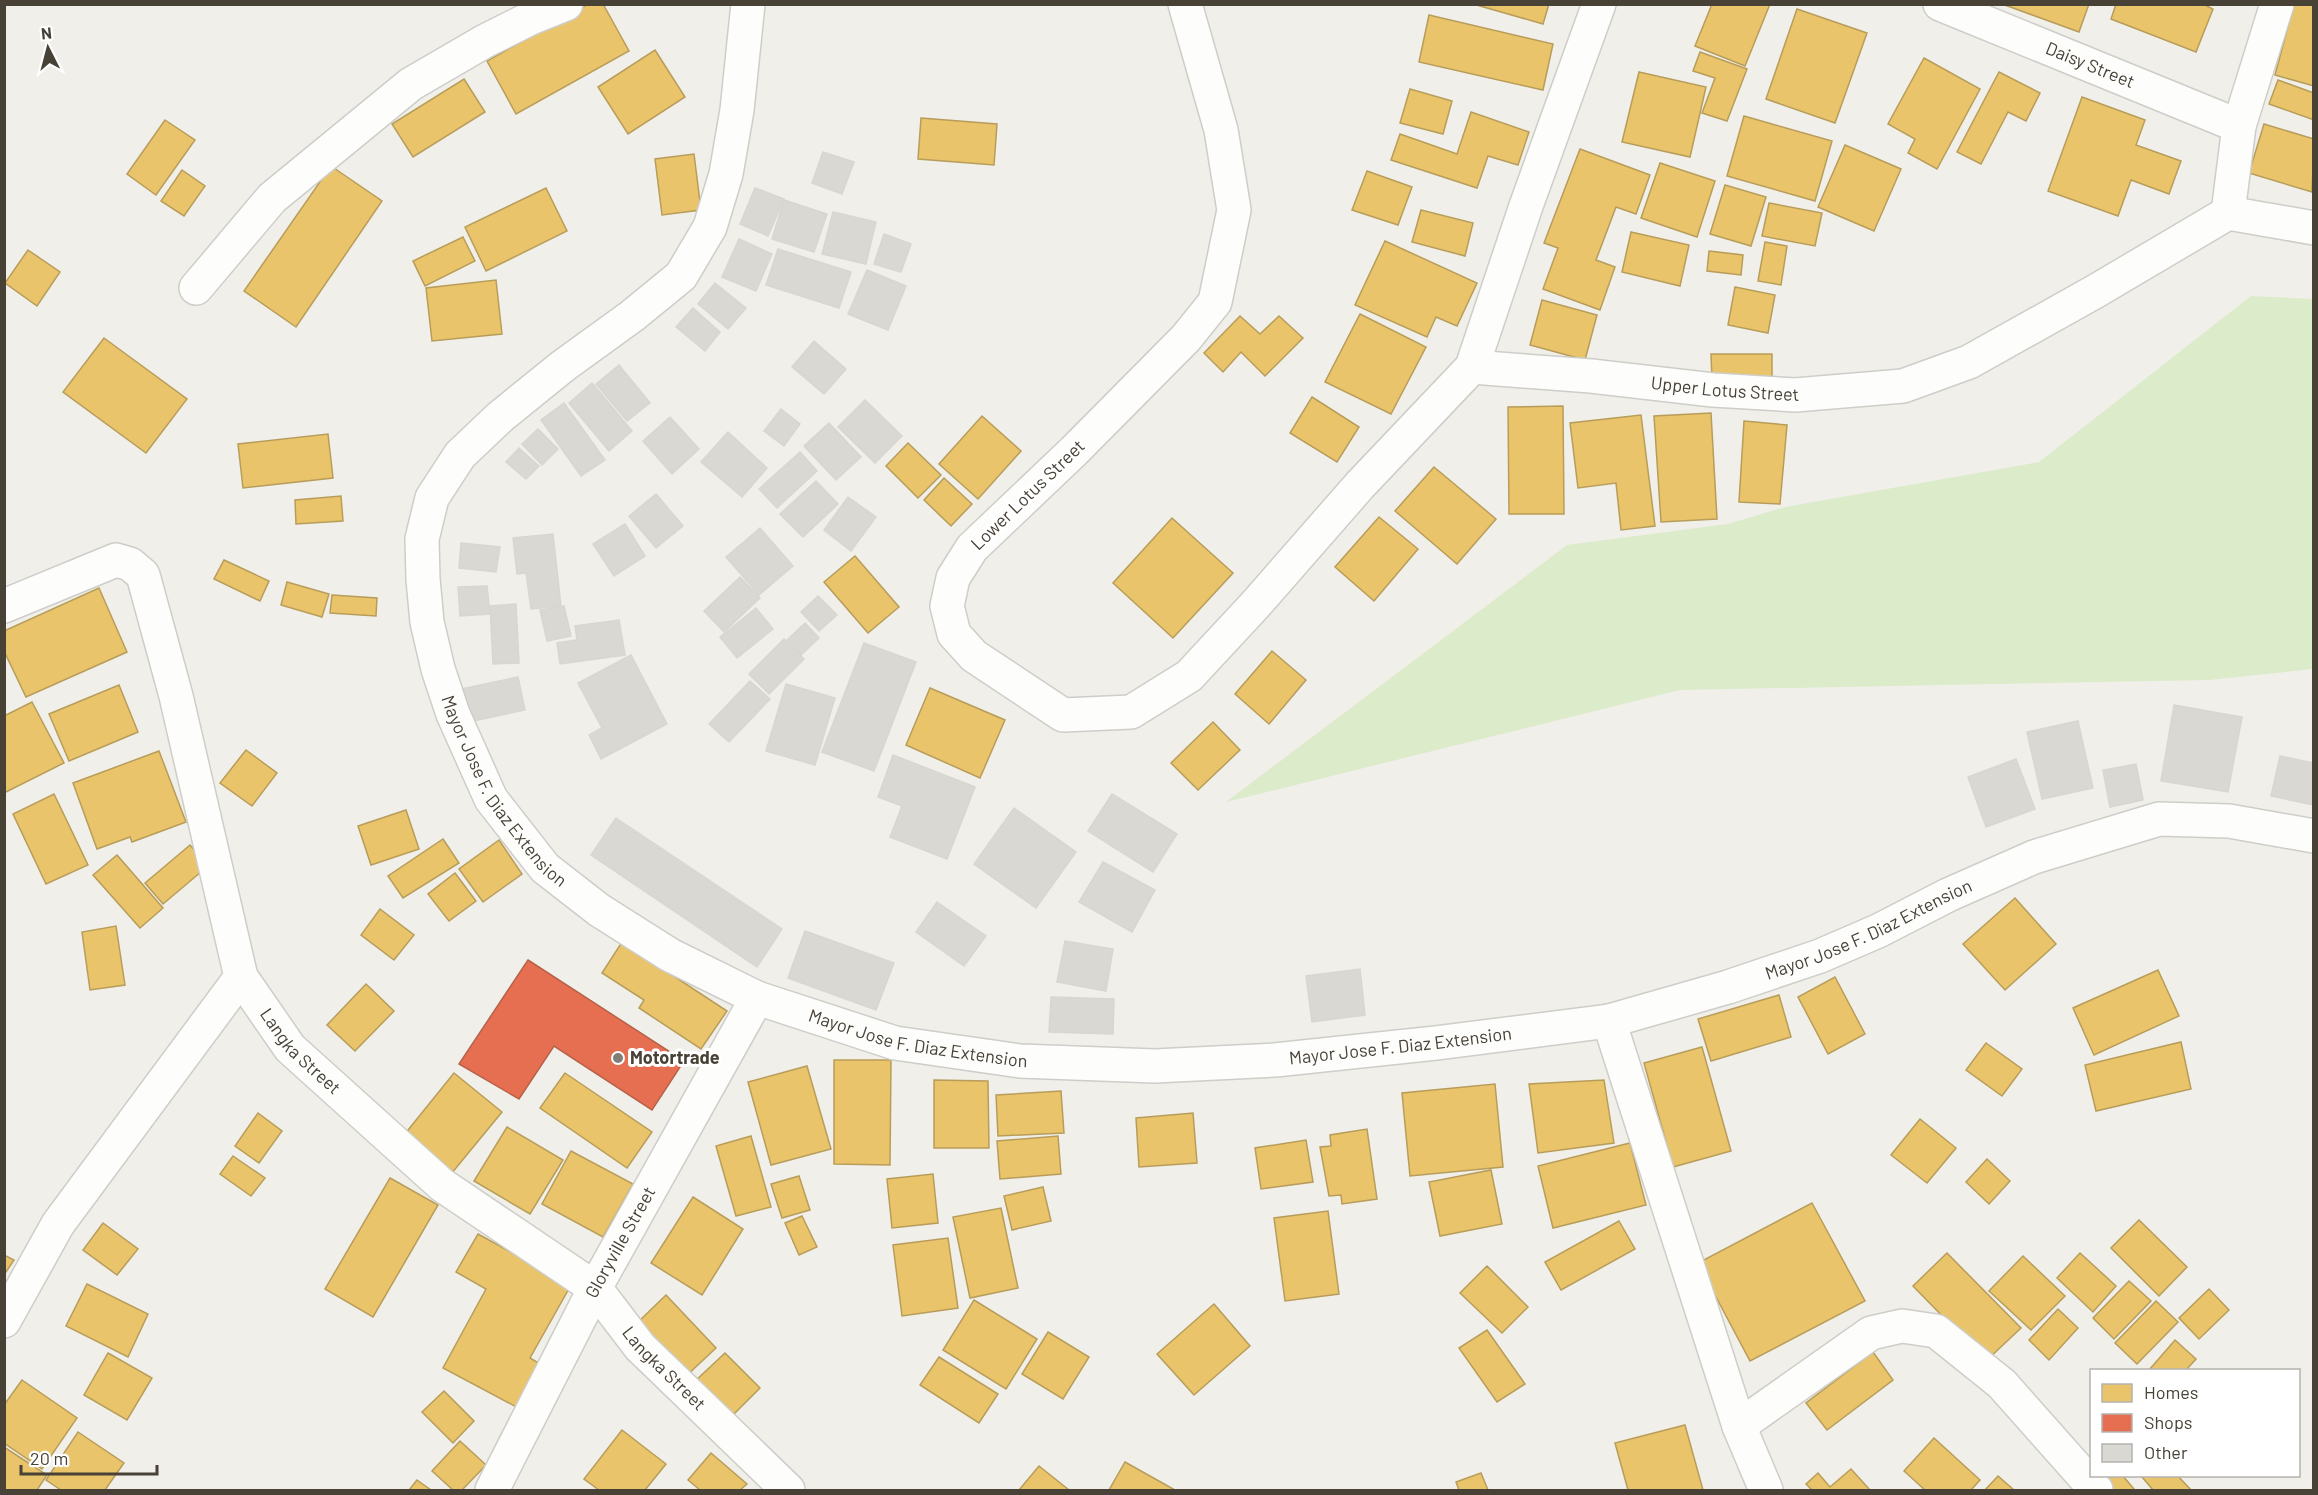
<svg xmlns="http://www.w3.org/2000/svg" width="2318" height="1495" viewBox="0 0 2318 1495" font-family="Barlow,sans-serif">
<rect width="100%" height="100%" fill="#f0efea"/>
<polygon fill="#dcebca" points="2251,296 2313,299 2313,669 2209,680 1680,690 1226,802 1567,545 1728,524 1785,507 2039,462"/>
<g fill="#e9c46a" stroke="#b89d5a" stroke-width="1.5">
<polygon points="588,4 603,4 629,51 516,114 487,61"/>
<polygon points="1473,4 1549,4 1543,24"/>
<polygon points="1712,4 1770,4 1745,66 1695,46"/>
<polygon points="2002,4 2089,4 2079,32"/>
<polygon points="2116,4 2203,4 2213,9 2196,52 2111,19"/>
<polygon points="2294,4 2314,4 2314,86 2275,75"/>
<polygon points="1797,9 1867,33 1835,123 1766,99"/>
<polygon points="1429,15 1553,44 1543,90 1419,62"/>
<polygon points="655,50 685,97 628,134 598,87"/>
<polygon points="1700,52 1747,69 1727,121 1702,113 1715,78 1693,71"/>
<polygon points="1924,58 1980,89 1937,169 1908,153 1915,139 1888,124"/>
<polygon points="1639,72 1706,87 1690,157 1622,142"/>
<polygon points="1999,72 2040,93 2026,121 2008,112 1981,164 1957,152"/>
<polygon points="464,79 485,112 413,157 392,124"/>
<polygon points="2278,80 2314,93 2314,120 2269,104"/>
<polygon points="1410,89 1452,101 1443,134 1400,123"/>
<polygon points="2082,97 2145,120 2136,145 2181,161 2169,194 2131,180 2118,216 2048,191"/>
<polygon points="1471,112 1529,132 1518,165 1488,156 1477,188 1391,160 1400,134 1457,154"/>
<polygon points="1744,116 1832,141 1815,201 1727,176"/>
<polygon points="921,118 997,124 994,165 918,159"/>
<polygon points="165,120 195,140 156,195 127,174"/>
<polygon points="2264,124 2314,139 2312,192 2249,173"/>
<polygon points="1845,145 1901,169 1874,231 1818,207"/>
<polygon points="1580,149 1650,175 1636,214 1616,207 1596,260 1615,267 1600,310 1543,289 1558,248 1544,243"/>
<polygon points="694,154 701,210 662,215 655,159"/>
<polygon points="1660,163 1715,181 1697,237 1641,218"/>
<polygon points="331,166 382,201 296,327 244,291"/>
<polygon points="182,170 205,186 184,216 161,201"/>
<polygon points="1367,171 1412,187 1398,225 1352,210"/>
<polygon points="1725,185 1766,197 1751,246 1710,234"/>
<polygon points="546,188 567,231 486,271 465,227"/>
<polygon points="1769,203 1822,213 1815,246 1762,236"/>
<polygon points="1421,210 1473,223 1465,256 1412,242"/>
<polygon points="1631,232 1689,245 1680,286 1622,272"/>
<polygon points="463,237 475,261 425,286 413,261"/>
<polygon points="1385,241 1477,283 1457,326 1436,317 1427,337 1355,305"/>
<polygon points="1765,242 1787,246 1781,285 1758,281"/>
<polygon points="28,250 60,272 37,306 5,283"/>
<polygon points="1709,251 1743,255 1741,275 1707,271"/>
<polygon points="496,280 502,334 432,341 426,288"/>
<polygon points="1735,287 1775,295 1768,333 1728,325"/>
<polygon points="1542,300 1597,315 1585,360 1530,345"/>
<polygon points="1360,314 1426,347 1391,414 1325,382"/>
<polygon points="1240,316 1260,334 1279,316 1303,338 1265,376 1241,352 1223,372 1204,353"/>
<polygon points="104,338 187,399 146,453 63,392"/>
<polygon points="1711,354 1772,354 1772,381 1712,381"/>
<polygon points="1312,397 1359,427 1337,462 1290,433"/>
<polygon points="1563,406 1564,514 1509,514 1508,407"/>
<polygon points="1711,413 1717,519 1661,522 1654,416"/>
<polygon points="1641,415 1655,526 1621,530 1616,483 1578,488 1570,423"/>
<polygon points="982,416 1021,451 978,499 939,464"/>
<polygon points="1744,421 1787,425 1780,504 1739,502"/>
<polygon points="328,434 333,478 243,488 238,444"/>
<polygon points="908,443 941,475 918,498 886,466"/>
<polygon points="1434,467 1496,519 1457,564 1395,511"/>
<polygon points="944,478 972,504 951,526 924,500"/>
<polygon points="341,496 343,521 296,524 295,500"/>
<polygon points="1379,517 1418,549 1374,601 1335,567"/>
<polygon points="1172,518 1233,573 1173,638 1113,583"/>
<polygon points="855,556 899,607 868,633 824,582"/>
<polygon points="224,560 269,581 260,601 214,579"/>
<polygon points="287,582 329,594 322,617 281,605"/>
<polygon points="99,588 127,652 26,697 4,651 4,631"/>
<polygon points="332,595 377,598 376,616 330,613"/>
<polygon points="1272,651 1306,680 1269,724 1235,694"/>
<polygon points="119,685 138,732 69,761 49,714"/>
<polygon points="930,688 1005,720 980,778 906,745"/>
<polygon points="32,702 64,763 4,793 4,716"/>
<polygon points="1213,722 1240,750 1198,790 1171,763"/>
<polygon points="246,750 277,773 252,806 220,783"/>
<polygon points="159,751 186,822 132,842 130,837 97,849 73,783"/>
<polygon points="54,794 88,865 46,884 13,814"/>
<polygon points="406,810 419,849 371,865 358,826"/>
<polygon points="443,839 459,863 403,898 388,876"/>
<polygon points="499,840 522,874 483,902 459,869"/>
<polygon points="190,845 208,866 163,904 145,883"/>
<polygon points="117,855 163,908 140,928 93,875"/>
<polygon points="455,873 476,901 449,921 428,894"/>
<polygon points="2015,898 2056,944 2005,990 1963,944"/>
<polygon points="380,909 414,935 394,960 361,935"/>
<polygon points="116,926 125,985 90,990 82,932"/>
<polygon points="622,942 727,1011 701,1049 639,1008 644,1000 602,973"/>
<polygon points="2158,970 2179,1016 2094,1055 2073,1008"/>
<polygon points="1835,977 1865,1034 1828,1054 1798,997"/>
<polygon points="366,984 394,1011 355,1051 327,1025"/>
<polygon points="1779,995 1791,1037 1711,1061 1698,1019"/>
<polygon points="2181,1042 2191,1089 2096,1111 2085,1065"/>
<polygon points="1986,1043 2022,1069 2002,1096 1966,1070"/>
<polygon points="1702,1047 1731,1151 1673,1167 1644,1063"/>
<polygon points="834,1060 891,1060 890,1165 834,1164"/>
<polygon points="807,1066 831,1149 771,1165 748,1082"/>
<polygon points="454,1073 502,1112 447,1179 400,1140"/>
<polygon points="565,1073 652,1132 627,1168 540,1108"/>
<polygon points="934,1080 988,1081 989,1148 934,1148"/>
<polygon points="1604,1080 1614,1143 1538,1153 1529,1084"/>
<polygon points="1495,1084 1503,1167 1410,1176 1402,1093"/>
<polygon points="1061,1091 1064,1133 998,1136 996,1095"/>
<polygon points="258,1113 282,1131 259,1163 235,1146"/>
<polygon points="1193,1113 1197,1163 1139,1167 1136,1118"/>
<polygon points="1920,1119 1956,1148 1927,1183 1891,1155"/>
<polygon points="507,1127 563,1160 530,1214 474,1181"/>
<polygon points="1367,1129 1377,1199 1342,1204 1341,1195 1329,1196 1320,1147 1331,1146 1330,1135"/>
<polygon points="751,1136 771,1207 736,1216 716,1146"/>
<polygon points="1058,1136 1061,1174 1000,1179 997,1141"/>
<polygon points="1306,1140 1313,1182 1261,1189 1255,1148"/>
<polygon points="1630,1143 1646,1205 1553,1228 1538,1166"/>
<polygon points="571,1151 633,1184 603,1237 542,1204"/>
<polygon points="233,1156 265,1178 251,1196 220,1174"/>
<polygon points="1987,1159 2010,1181 1989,1204 1966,1182"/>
<polygon points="1491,1170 1502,1224 1440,1236 1429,1182"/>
<polygon points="933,1174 938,1223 892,1228 887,1179"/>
<polygon points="799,1176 810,1210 782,1218 771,1184"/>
<polygon points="390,1178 438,1205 373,1317 325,1289"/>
<polygon points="1043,1187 1051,1221 1012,1230 1004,1196"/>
<polygon points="693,1197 743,1229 702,1295 651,1263"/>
<polygon points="1812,1203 1865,1301 1750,1361 1698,1263"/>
<polygon points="1001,1208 1018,1288 970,1298 953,1217"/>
<polygon points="1328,1211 1339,1294 1285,1301 1274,1218"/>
<polygon points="802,1216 817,1247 799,1255 785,1223"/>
<polygon points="2139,1220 2187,1267 2159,1296 2111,1248"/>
<polygon points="1619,1221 1635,1249 1561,1290 1545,1262"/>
<polygon points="103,1223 138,1249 117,1275 83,1250"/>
<polygon points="478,1234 571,1285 530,1358 547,1368 524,1411 443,1368 486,1289 456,1272"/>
<polygon points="948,1238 958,1308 902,1316 893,1245"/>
<polygon points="1947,1253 2021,1328 1986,1361 1913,1286"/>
<polygon points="2080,1253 2116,1286 2093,1312 2057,1278"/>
<polygon points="4,1255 14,1260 4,1275"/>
<polygon points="2023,1256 2065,1296 2031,1330 1989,1291"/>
<polygon points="1487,1266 1528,1307 1502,1333 1460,1293"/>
<polygon points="2129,1281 2151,1301 2114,1339 2093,1318"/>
<polygon points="87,1284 148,1314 128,1357 66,1326"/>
<polygon points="2209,1289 2229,1310 2199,1339 2179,1318"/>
<polygon points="666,1295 716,1348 684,1378 634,1326"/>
<polygon points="974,1300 1037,1339 1006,1389 943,1350"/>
<polygon points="2156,1301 2178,1322 2137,1364 2115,1343"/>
<polygon points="1214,1304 1250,1346 1194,1395 1157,1354"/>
<polygon points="2058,1309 2078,1328 2049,1360 2029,1340"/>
<polygon points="1487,1330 1525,1384 1497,1402 1459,1348"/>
<polygon points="1048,1332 1089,1357 1063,1399 1022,1374"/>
<polygon points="2175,1340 2196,1359 2186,1370 2149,1370"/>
<polygon points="1873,1352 1893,1380 1827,1430 1806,1403"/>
<polygon points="108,1353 152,1378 127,1420 84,1395"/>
<polygon points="725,1353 760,1388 729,1419 693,1383"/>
<polygon points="939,1357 998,1394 979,1423 920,1385"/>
<polygon points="22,1380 77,1418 42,1469 4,1443 4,1405"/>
<polygon points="444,1391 474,1421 453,1443 422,1412"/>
<polygon points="1685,1425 1703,1490 1628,1490 1615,1443"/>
<polygon points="622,1430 666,1464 645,1490 599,1490 584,1479"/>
<polygon points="78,1432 124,1463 105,1490 61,1490 46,1480"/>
<polygon points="1934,1438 1980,1480 1971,1490 1925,1490 1904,1471"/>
<polygon points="460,1441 486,1465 462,1490 453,1490 432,1471"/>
<polygon points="4,1447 47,1475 37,1490 4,1490"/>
<polygon points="711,1453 747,1484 740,1490 700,1490 688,1480"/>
<polygon points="1125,1462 1175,1490 1109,1490"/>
<polygon points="1039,1466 1069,1490 1019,1490"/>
<polygon points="1851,1469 1870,1490 1812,1490 1806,1484 1818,1473 1830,1487"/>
<polygon points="1481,1473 1488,1490 1459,1490 1456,1482"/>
<polygon points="1998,1476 2014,1490 1985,1490"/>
<polygon points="2092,1476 2123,1476 2134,1489 2132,1490 2102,1490"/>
<polygon points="2144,1476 2178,1476 2191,1490 2153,1490 2142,1477"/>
<polygon points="417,1480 431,1490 409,1490"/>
</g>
<polygon fill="#e76f51" stroke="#b76149" stroke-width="1.5" points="528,960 684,1061 652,1110 554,1046 519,1099 459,1064"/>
<g fill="#dad8d3" stroke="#d9d6d0" stroke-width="1.5">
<polygon points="823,152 854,162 842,194 812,183"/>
<polygon points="755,188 784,199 768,236 740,224"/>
<polygon points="784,200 827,214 814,252 772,239"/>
<polygon points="833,212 876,222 866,264 822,254"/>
<polygon points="884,234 911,244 901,272 874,264"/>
<polygon points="739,239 772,254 756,291 722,277"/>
<polygon points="778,249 851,272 839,308 766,285"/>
<polygon points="867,270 906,286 888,330 848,314"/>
<polygon points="715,283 746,308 728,329 698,304"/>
<polygon points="693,308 720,332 705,351 676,327"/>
<polygon points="814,341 846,369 824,394 792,367"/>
<polygon points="619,365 650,403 627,421 596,384"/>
<polygon points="592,383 632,431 609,451 569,403"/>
<polygon points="865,400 902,436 875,463 838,427"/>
<polygon points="564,403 605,460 581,476 541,420"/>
<polygon points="781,409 800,424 784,446 764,431"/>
<polygon points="670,417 699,449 672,474 643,441"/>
<polygon points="829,423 861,457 836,480 804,446"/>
<polygon points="538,429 558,449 542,465 522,444"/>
<polygon points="728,432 767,468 742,497 701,462"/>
<polygon points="519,448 539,466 526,479 506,462"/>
<polygon points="800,452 817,471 777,508 759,489"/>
<polygon points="816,481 838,504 803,537 780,514"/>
<polygon points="656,494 683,526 656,548 629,516"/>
<polygon points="848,497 876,517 851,551 824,530"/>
<polygon points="625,524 645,556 614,576 593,544"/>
<polygon points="760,528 793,566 759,595 726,557"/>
<polygon points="553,534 561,606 531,609 526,573 517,574 513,538"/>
<polygon points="461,543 500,547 496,572 459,568"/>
<polygon points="740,577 760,598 724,632 704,611"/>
<polygon points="487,586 490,614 460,616 458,587"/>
<polygon points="818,596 837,615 819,631 801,612"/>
<polygon points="516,604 519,663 493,664 490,606"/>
<polygon points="564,606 571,636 547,641 540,610"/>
<polygon points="756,608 773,629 737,658 720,637"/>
<polygon points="619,620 625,655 560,664 557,643 577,640 575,626"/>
<polygon points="805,623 819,638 801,655 787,640"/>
<polygon points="784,639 804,659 769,694 749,674"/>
<polygon points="864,643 916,662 874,771 822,752"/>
<polygon points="631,655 667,724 601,759 589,735 602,728 578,683"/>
<polygon points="518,677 525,710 468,722 461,689"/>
<polygon points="750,681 770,699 729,742 709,724"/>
<polygon points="786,684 835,698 815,765 766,751"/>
<polygon points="2174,705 2242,717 2228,792 2161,781"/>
<polygon points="2078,721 2093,788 2042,799 2027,732"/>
<polygon points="893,755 975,787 947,859 890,837 902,806 878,797"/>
<polygon points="2280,756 2314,763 2314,805 2271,796"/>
<polygon points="2016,759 2035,809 1986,827 1968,777"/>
<polygon points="2136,764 2143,800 2110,807 2103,770"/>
<polygon points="1112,794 1177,834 1153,872 1088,831"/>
<polygon points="1014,808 1076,852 1036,908 974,864"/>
<polygon points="616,818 782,929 757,967 591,855"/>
<polygon points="1103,862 1155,890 1132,932 1079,902"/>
<polygon points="937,902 986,936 964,966 916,932"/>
<polygon points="805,931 894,963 876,1010 788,978"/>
<polygon points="1065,941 1113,949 1106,991 1057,982"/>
<polygon points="1360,969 1365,1015 1312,1022 1306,976"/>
<polygon points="1051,997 1114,999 1113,1034 1049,1032"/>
</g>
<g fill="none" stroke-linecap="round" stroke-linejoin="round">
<g stroke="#cecdc8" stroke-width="36">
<g id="minor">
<path id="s1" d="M748 4 737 110 726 174 710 227 681 276 632 316 563 366 500 417 460 455 432 498 422 539 423 579 427 622 438 669 453 714 491 799 545 868 599 910 670 955 757 998 895 1043 1020 1061 1155 1066 1275 1060 1436 1043 1609 1021 1728 987 1820 956 1878 931 1948 895 2034 857 2159 819 2229 821 2314 836"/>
<polyline points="1185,4 1221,130 1234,210 1215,302 1186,338 1074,451 972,548 953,578 947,606 954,634 974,656 1063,715 1131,712 1189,676 1255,605 1360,485 1472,367 1526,206 1599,4"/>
<path id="s2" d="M1940 4 2239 126"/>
<polyline points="2228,213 2314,228"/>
<polyline points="196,288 272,198 411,84 485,41 531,18 566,4"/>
<path id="s3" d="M1472 367 1591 376 1713 390 1795 395 1903 386 1969 362 2096 291 2228 213 2239 126 2277 4"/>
<path id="s4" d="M4 606 116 560 130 564 143 575 176 696 241 977 290 1048 442 1185 595 1288 640 1347 788 1490"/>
<polyline points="1609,1021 1739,1426 1766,1490"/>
<polyline points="4,1321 58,1224 241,977"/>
<polyline points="1739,1426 1871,1333 1902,1326 1936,1331 2002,1384 2096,1490"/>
<path id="s5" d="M492 1490 595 1288 757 998"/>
</g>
</g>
<use href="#minor" stroke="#fdfdfc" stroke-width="33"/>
</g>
<circle fill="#827e75" stroke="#fff" stroke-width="2" cx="618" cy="1058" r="6"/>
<g text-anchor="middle" stroke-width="6" stroke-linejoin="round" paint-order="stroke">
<g font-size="18" fill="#474136" stroke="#fff">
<text dy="6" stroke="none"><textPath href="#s2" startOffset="162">Daisy Street</textPath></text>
<text dy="6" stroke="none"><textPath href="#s3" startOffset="254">Upper Lotus Street</textPath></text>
<text transform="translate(1028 495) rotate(-44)" y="6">Lower Lotus Street</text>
<text dy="6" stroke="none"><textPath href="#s1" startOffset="934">Mayor Jose F. Diaz Extension</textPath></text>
<text dy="6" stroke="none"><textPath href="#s1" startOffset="2410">Mayor Jose F. Diaz Extension</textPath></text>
<text dy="6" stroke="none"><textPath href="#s1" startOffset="1438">Mayor Jose F. Diaz Extension</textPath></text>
<text dy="6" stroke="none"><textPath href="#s1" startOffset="1924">Mayor Jose F. Diaz Extension</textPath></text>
<text dy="6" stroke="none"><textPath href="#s4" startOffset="662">Langka Street</textPath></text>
<text dy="6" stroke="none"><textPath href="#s5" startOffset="279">Gloryville Street</textPath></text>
<text dy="6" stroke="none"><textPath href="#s4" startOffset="1148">Langka Street</textPath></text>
</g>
<g font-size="18" font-weight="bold" fill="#474136" stroke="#fff" text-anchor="start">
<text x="630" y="1064">Motortrade</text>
</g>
</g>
<rect width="2318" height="1495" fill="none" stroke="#474136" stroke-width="12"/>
<rect x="2090" y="1369" width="210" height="108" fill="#ffffff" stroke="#b5b3af" stroke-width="1.5"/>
<rect x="2102" y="1384" width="30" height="18" fill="#e9c46a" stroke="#b5b3af" stroke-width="1.5"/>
<text x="2144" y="1399" font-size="18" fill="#474136">Homes</text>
<rect x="2102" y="1414" width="30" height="18" fill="#e76f51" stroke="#b5b3af" stroke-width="1.5"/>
<text x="2144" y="1429" font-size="18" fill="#474136">Shops</text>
<rect x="2102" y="1444" width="30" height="18" fill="#dad8d3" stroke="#b5b3af" stroke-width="1.5"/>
<text x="2144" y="1459" font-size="18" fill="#474136">Other</text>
<g transform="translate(48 48) rotate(354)" stroke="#ffffff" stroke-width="4.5" paint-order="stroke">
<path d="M0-4.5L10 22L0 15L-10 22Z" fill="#474136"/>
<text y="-9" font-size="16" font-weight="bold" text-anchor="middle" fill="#474136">N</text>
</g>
<path d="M21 1465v9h136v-9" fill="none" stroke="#474136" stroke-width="3"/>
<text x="30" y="1465" font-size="18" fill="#474136" stroke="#ffffff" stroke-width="4.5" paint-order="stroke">20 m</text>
</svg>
